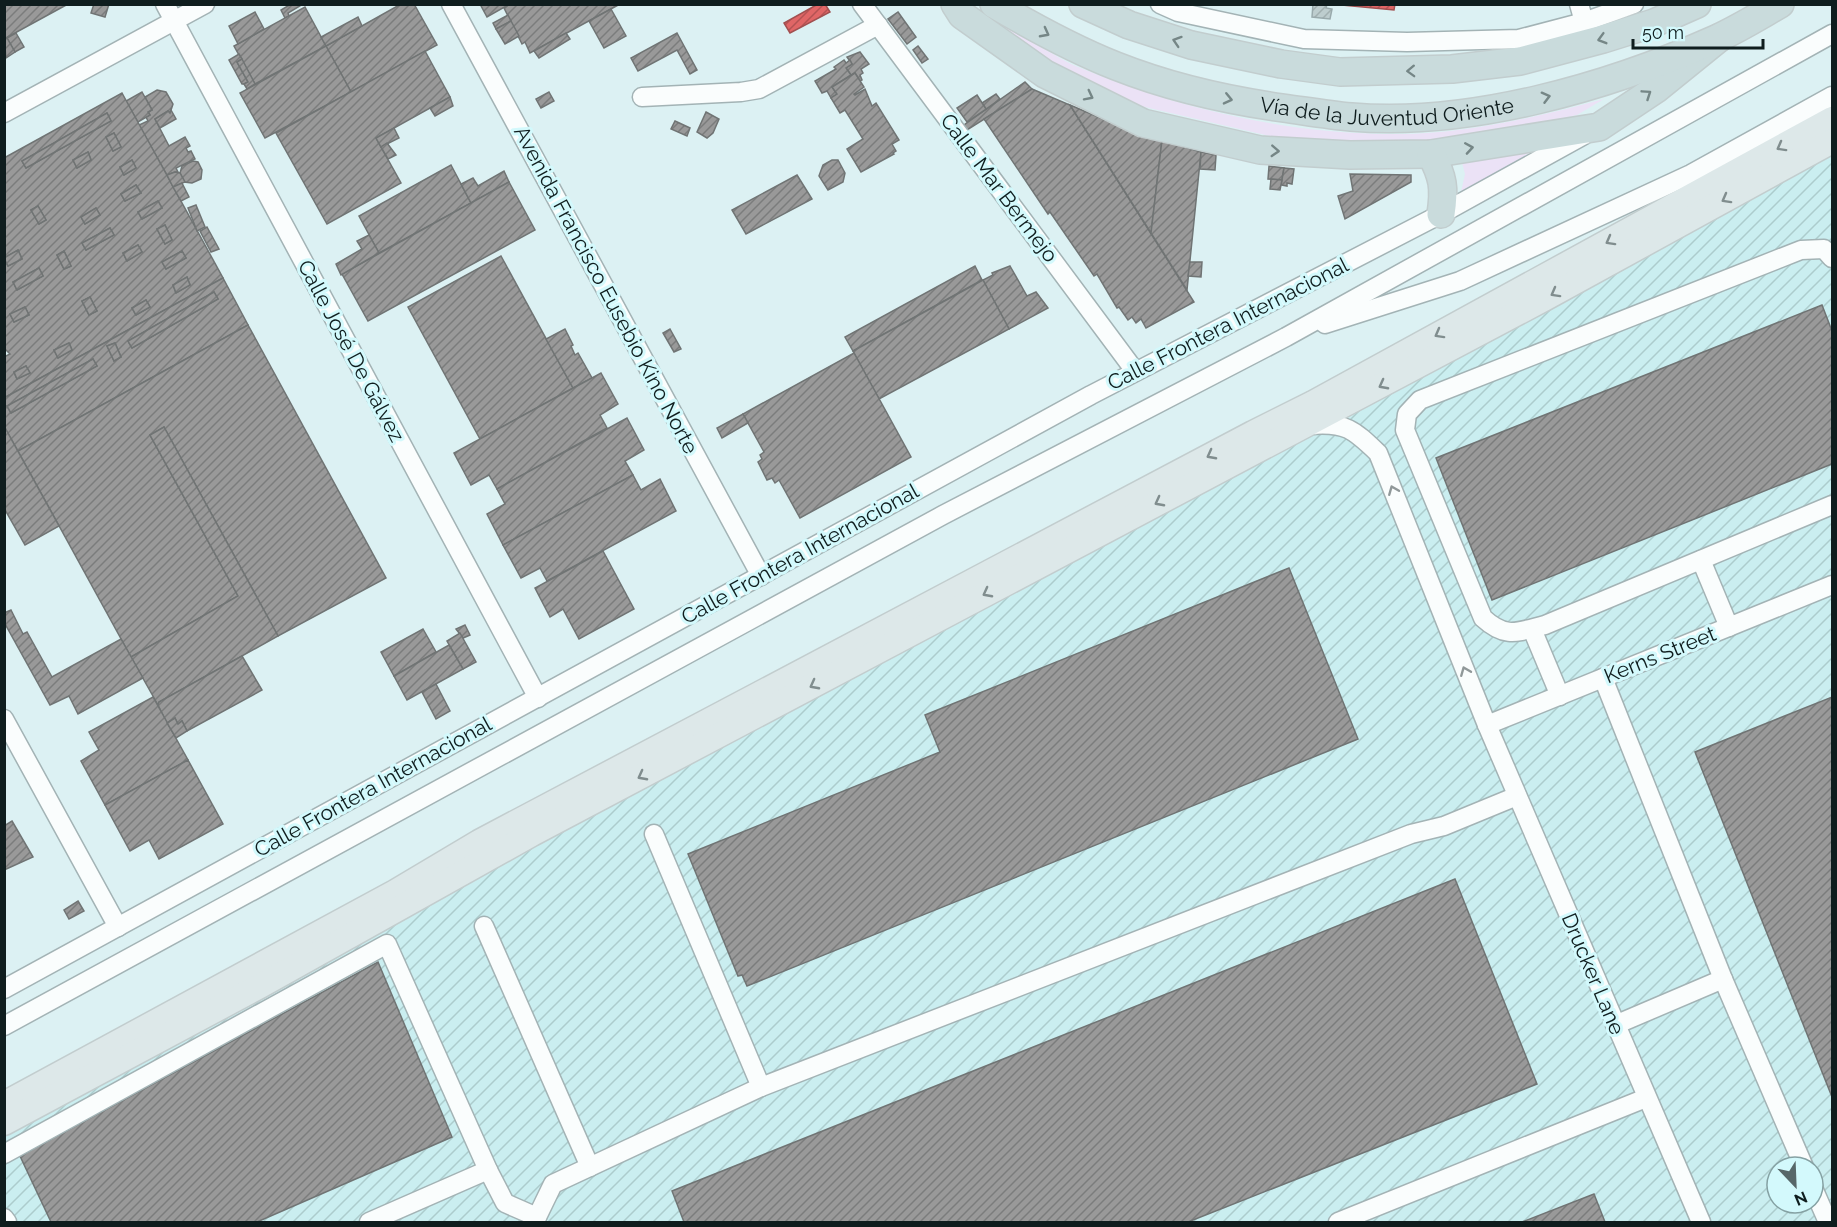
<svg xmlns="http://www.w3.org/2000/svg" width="1837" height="1227" viewBox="0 0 1837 1227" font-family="Raleway,sans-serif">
<defs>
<pattern id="industrial-furrows" width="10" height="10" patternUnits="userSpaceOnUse" patternTransform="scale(1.5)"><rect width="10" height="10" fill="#caeef0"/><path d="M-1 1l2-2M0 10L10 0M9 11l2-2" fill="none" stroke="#accccd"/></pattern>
<pattern id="shops-hatch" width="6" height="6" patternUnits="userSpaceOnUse" patternTransform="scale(1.5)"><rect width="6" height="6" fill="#e06666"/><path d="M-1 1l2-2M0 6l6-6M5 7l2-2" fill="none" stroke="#b45353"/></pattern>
<pattern id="industry-hatch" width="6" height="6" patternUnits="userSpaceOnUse" patternTransform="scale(1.5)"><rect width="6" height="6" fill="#999"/><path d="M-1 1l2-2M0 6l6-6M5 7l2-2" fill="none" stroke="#7b7c7c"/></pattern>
<pattern id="building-hatch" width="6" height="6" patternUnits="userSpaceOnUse" patternTransform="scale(1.5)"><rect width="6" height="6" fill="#bdcdce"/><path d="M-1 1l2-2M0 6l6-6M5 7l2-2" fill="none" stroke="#a1b0b0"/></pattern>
</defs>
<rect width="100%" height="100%" fill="#dcf1f3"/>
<path fill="url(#industrial-furrows)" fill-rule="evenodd" d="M1832 114V1222H5V1094L1607 231ZM1777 1167H1813V1203H1777Z"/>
<g fill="#ebe2f6">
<path d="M967 5C992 20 1017 34 1042 48 1054 54 1065 62 1078 67 1178 109 1291 135 1400 134 1464 134 1542 116 1604 99L1577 115 1470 138 1403 144 1334 142 1274 137 1145 107 1099 93 1066 76Z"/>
<polygon points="1554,139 1461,192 1465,174 1460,155"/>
</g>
<g fill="url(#shops-hatch)" stroke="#a15050" stroke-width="1.5">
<polygon points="818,4 825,4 830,12 790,33 784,23"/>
<polygon points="1331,4 1395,4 1394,10"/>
</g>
<g fill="url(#industry-hatch)" stroke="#707474" stroke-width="1.5" fill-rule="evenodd">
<polygon points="4,4 68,4 4,39"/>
<polygon points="94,4 109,4 105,17 91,13"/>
<polygon points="291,4 303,4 288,13 289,16 285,18 281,10"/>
<polygon points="401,4 414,4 437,45 351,92 326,46"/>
<polygon points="480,4 510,4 487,17"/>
<polygon points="510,4 620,4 530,53 525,42 522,44 504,8"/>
<polygon points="305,7 326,46 255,84 234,46"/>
<polygon points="611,9 626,36 604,48 589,21"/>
<polygon points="255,12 264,29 238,44 229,26"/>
<polygon points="898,12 916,37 907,44 888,19"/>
<polygon points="508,15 511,21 496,29 493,23"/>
<polygon points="358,17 362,26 326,46 321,37"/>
<polygon points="511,21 519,36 505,44 496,29"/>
<polygon points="16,33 24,47 15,52 7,38"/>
<polygon points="566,33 570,39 539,58 534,51"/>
<polygon points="677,33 697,70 690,74 677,50 638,71 631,58"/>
<polygon points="7,38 15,52 6,58 4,39"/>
<polygon points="326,46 351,92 265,138 240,93"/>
<polygon points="918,46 928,59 922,63 913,50"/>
<polygon points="425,51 450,97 376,138 401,183 327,224 276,133"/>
<polygon points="860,52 869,64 861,69 863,73 860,75 862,80 860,81 855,73 851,75 846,68 852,64 847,57"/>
<polygon points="239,54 242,59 237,62 248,82 244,84 242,84 229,60"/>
<polygon points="242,59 255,84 247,89 244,84 248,82 237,62"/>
<polygon points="844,60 846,63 850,60 852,64 846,68 851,75 832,87 837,94 831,98 827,91 822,93 815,81 836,69 834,67"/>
<polygon points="855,73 864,87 854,94 855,95 865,89 872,106 876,103 899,140 892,144 896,151 893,153 894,154 861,172 847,149 863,139 845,110 840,113 831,98 837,94 832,87"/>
<polygon points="1025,82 1032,89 967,130 964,125"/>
<polygon points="1032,89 1070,105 1194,302 1146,328 1141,319 1136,323 1132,317 1128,320 1119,307 1117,308 1097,274 1094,276 1050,212 1048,214 984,119"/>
<polygon points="157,90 166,92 173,104 170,113 168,111 155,119 169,146 185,137 190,146 186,148 188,152 191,151 195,159 176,168 178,172 175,172 167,175 139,125 148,121 146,117 150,115 148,112 152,110 145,97"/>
<polygon points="142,92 152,110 148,112 150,115 138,122 126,101"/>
<polygon points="549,92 554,101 541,108 536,99"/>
<path d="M122 93 223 278 4 398V357L10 354 4 348V258L8 266 22 259 18 250 4 258V158ZM107 113 111 121 26 168 22 161ZM114 133 121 147 113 151 106 137ZM88 152 91 160 77 168 73 160ZM132 160 136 168 124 175 120 167ZM136 185 141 193 125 201 121 194ZM158 201 162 208 142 219 138 212ZM38 206 46 220 39 224 31 210ZM96 208 100 215 85 224 81 217ZM165 225 172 240 165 244 157 229ZM110 228 114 235 86 250 82 243ZM138 245 142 252 127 261 123 253ZM64 251 71 266 64 269 57 255ZM182 251 186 258 166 269 162 262ZM39 268 43 276 17 290 13 282ZM187 277 190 285 176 293 173 285ZM90 297 97 311 89 315 82 301ZM146 300 150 307 136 315 132 308ZM25 307 29 315 14 322 10 314ZM69 343 72 350 58 358 54 350ZM26 366 30 373 17 379 14 372Z"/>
<polygon points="996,94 1000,99 986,109 982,103"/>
<polygon points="977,95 986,109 967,122 957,108"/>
<polygon points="450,97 453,106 435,116 430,108"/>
<polygon points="1070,105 1122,127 1162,140 1151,233"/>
<polygon points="171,110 176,119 160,128 155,119 168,111 170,113"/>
<polygon points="706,112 719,119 713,133 707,138 697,132"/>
<polygon points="107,113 111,121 26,168 22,161"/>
<polygon points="675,121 690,128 687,136 671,129"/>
<polygon points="394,128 399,138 381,147 376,138"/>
<polygon points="114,133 121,147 113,151 106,137"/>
<polygon points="1162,140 1201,152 1187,290 1151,233"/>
<polygon points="387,143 396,155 388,159 381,147"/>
<polygon points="88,152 91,160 77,168 73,160"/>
<polygon points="1201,152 1216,155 1215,170 1200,169"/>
<polygon points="132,160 136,168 124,175 120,167"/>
<polygon points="832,160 838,160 845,173 843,182 828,190 819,176 823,165"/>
<polygon points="193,161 198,162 202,170 201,179 192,183 184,182 180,173 182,166"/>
<polygon points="451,165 471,203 379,253 359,216"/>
<polygon points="1269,166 1284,168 1282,180 1268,179"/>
<polygon points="1284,168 1294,169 1292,184 1287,183 1287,186 1281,185"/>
<polygon points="504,171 509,182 471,203 461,184 473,178 478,186"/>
<polygon points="175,172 180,173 185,182 173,187 167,175"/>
<polygon points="1350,174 1411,175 1411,182 1345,219 1338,196 1353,191"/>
<polygon points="797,175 812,199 746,234 732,210"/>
<polygon points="1271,179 1282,180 1280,190 1270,189"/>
<polygon points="509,182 535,230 368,321 342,274"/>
<polygon points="182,183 189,197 181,201 173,187"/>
<polygon points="136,185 141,193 125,201 121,194"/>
<polygon points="158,201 162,208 142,219 138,212"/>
<polygon points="196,205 205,227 197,231 188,208"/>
<polygon points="38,206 46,220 39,224 31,210"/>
<polygon points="96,208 100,215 85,224 81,217"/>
<polygon points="165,225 172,240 165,244 157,229"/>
<polygon points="207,227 219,249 211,252 200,231"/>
<polygon points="110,228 114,235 86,250 82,243"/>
<polygon points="369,235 379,253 341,275 336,264 362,249 357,241"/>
<polygon points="138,245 142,252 127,261 123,253"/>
<polygon points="18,250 22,259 8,266 4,258"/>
<polygon points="64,251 71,266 64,269 57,255"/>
<polygon points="182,251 186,258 166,269 162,262"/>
<polygon points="501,256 573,388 480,439 408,307"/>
<polygon points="1190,262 1202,262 1201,277 1188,276"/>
<polygon points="975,266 982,280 853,351 845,337"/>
<polygon points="1010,266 1027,296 1036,292 1048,308 1009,329 983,280 993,275 992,273"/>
<polygon points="39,268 43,276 17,290 13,282"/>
<polygon points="187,277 190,285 176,293 173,285"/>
<path d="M223 278 248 325 18 451 4 426V398ZM214 292 218 299 132 348 128 341ZM115 343 121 357 114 361 107 346ZM93 359 97 366 11 413 7 406Z"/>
<polygon points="983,280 1009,329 879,399 853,351"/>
<polygon points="214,292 218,299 132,348 128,341"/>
<polygon points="90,297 97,311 89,315 82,301"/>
<polygon points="146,300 150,307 136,315 132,308"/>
<polygon points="1822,305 1832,331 1832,464 1492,600 1436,458"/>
<polygon points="25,307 29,315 14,322 10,314"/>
<polygon points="248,325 386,578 278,636 164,427 150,435 238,596 131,657 18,451"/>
<polygon points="565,329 573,345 571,346 575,355 578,353 592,378 573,388 546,339"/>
<polygon points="670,329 681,349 674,352 663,333"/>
<polygon points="69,343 72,350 58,358 54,350"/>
<polygon points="115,343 121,357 114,361 107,346"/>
<polygon points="854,353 911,457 800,518 779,480 775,483 772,478 767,480 758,462 762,459 760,455 764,452 743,414"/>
<polygon points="93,359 97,366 11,413 7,406"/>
<polygon points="26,366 30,373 17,379 14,372"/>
<polygon points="601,373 618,404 600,415 607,428 497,489 489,475 471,485 454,453"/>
<polygon points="743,414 748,423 722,438 717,428"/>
<polygon points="627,418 644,450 625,461 633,475 503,545 487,514 505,504 497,489"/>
<polygon points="4,426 59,526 25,545 4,508"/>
<polygon points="164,427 278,636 159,702 158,705 131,657 238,596 150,435"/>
<polygon points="633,475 641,490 660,479 676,511 547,581 540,568 521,578 503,545"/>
<polygon points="603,551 634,609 579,639 563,609 550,617 535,588"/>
<polygon points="1289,568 1358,739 747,986 742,975 738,976 688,854 940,752 925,715"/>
<polygon points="11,610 23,634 27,632 52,677 121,639 143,678 78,714 69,696 50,705 4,622 4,613"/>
<polygon points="465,625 470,635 463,638 456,629"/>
<polygon points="423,629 436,652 394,676 381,652"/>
<polygon points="460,633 476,662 463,669 447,641"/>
<polygon points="449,645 463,669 407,700 394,676"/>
<polygon points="242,656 262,690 187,731 182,721 178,724 175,718 167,723 158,705 159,702"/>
<polygon points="436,684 450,711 436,719 422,692"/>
<polygon points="153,697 188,760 105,805 81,761 99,750 89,732"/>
<polygon points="1832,697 1832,1097 1695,752"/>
<polygon points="175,718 178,724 182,721 187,731 176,738 167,723"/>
<polygon points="188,760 223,824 159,859 149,840 130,851 105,805"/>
<polygon points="12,821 33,857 4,870 4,826"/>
<polygon points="1455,879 1537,1084 1188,1222 684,1222 672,1191"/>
<polygon points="78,901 84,911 69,919 64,910"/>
<polygon points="378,962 452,1137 257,1222 51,1222 20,1156"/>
<polygon points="1594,1194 1605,1222 1522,1222"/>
</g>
<polygon fill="url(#building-hatch)" stroke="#99aaac" stroke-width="1.5" points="1313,4 1327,4 1326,8 1332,9 1330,19 1312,17"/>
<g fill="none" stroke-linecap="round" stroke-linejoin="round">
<g stroke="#a3b3b5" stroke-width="21">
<g id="minor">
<polyline points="165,4 538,698"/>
<polyline points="451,4 761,576"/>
<polyline points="862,4 1135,371"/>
<polyline points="1160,4 1178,12 1304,39 1407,42 1519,39 1584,22 1634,4"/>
<polyline points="1579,4 1584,22"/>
<polyline points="642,97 741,92 759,89 878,25"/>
<polyline points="4,113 205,4"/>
<path d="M1832 258 1824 249 1801 250 1420 400 1407 414 1405 430 1483 618C1506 639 1517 632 1545 625L1832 505"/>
<polyline points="1325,324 1460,281 1691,174 1832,96"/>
<path d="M1311 425C1346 422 1354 430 1378 453L1487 725 1701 1222"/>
<polyline points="1701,560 1729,627"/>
<polyline points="1532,629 1560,696"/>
<polyline points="1603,678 1723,979 1615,1025"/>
<polyline points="4,719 118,927"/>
<polyline points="1487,725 1832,585"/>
<polyline points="654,834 761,1087"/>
<polyline points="484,926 590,1167"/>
<polyline points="1723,979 1804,1167"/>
<polyline points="4,989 1091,395 1441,214 1584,135"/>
<polyline points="4,1026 943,515 1286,337 1832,34"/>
<polyline points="4,1154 387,944 488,1170"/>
<polyline points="1813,1188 1828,1222"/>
<polyline points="537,1217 553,1184 761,1087 1411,834 1444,826 1517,796"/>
<polyline points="4,1218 7,1222"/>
<polyline points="369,1222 488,1170 505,1203 537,1217"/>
<polyline points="1338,1222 1646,1098"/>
</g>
</g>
<g stroke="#c2cdce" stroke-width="27">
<g id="major">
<polyline points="4,1104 395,892 479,842 1253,433 1313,403 1832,119"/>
<polyline points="4,1123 260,986 532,834 1544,299 1832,141"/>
</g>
</g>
<g stroke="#c2cdce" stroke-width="30">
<g id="highway">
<polyline points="955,4 962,15 1045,74 1143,123 1260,150 1350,155 1431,154 1599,127 1656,89 1719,38"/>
<path id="s1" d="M994 4C1033 27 1073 49 1116 66 1169 87 1226 100 1283 108 1305 111 1328 115 1351 117 1470 127 1608 87 1716 39 1738 29 1759 16 1780 4"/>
<polyline points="1083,4 1129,25 1191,45 1281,64 1340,72 1452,69 1520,61 1603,39 1654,23 1697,4"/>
<path d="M1431 154C1443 177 1445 188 1441 214"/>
</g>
</g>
<use href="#minor" stroke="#fafdfd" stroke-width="18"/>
<use href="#major" stroke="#dde8e9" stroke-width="24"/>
<use href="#highway" stroke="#c9dbdc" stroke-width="27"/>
</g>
<defs><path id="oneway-chevron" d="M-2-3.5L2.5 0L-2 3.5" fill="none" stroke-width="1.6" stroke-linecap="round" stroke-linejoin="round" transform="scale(1.5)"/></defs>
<g stroke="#758686">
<use href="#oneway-chevron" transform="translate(1045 33) rotate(28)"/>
<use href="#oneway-chevron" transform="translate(1602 39) rotate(164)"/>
<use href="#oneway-chevron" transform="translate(1177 41) rotate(-162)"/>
<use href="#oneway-chevron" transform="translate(1411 71) rotate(178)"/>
<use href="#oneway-chevron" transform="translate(1647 94) rotate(-34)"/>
<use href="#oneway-chevron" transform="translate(1089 96) rotate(27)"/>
<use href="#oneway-chevron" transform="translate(1546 97) rotate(-15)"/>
<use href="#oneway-chevron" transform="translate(1228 99) rotate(13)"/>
<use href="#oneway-chevron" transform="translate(1469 148) rotate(-9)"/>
<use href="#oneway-chevron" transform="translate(1275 151) rotate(3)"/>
</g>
<g stroke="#808d8e">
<use href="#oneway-chevron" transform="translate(1781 147) rotate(151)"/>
<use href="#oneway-chevron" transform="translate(1726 199) rotate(151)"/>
<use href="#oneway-chevron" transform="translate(1610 241) rotate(151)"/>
<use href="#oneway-chevron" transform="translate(1555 293) rotate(151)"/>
<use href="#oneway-chevron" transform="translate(1439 334) rotate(151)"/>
<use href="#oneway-chevron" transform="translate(1383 385) rotate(152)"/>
<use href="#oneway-chevron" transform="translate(1211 455) rotate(152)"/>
<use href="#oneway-chevron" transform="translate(1159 502) rotate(152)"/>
<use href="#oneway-chevron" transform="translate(987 593) rotate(152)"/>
<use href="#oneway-chevron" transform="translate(814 685) rotate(152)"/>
<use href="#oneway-chevron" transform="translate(642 776) rotate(152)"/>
</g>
<g stroke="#909899">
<use href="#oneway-chevron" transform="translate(1393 490) rotate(-112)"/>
<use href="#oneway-chevron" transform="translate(1465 671) rotate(-112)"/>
</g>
<g text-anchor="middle" stroke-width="6" stroke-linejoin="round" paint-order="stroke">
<g font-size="21" fill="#0f1d1e" stroke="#d3f9fc">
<text dy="7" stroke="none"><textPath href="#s1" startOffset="414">Vía de la Juventud Oriente</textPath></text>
<text transform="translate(999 188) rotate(53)" y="7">Calle Mar Bermejo</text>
<text transform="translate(606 290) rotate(62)" y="7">Avenida Francisco Eusebio Kino Norte</text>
<text transform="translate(1228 324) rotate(-27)" y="7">Calle Frontera Internacional</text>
<text transform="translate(351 351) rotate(62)" y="7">Calle José De Gálvez</text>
<text transform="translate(800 554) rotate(-29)" y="7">Calle Frontera Internacional</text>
<text transform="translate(1660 655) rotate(-22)" y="7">Kerns Street</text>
<text transform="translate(373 787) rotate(-29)" y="7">Calle Frontera Internacional</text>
<text transform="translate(1593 974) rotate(67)" y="7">Drucker Lane</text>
</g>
</g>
<rect width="1837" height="1227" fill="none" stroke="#0f1d1e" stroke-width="12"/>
<g transform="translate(1795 1185) rotate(157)"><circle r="28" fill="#d3f9fc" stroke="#85a1a3" stroke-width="1.5"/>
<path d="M0-4.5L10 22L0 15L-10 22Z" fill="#576769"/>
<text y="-9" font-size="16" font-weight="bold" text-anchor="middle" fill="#0f1d1e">N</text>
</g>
<path d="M1633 39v9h130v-9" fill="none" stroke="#0f1d1e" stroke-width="3"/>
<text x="1642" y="39" font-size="18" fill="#0f1d1e" stroke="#d3f9fc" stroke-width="4.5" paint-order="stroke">50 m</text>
</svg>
